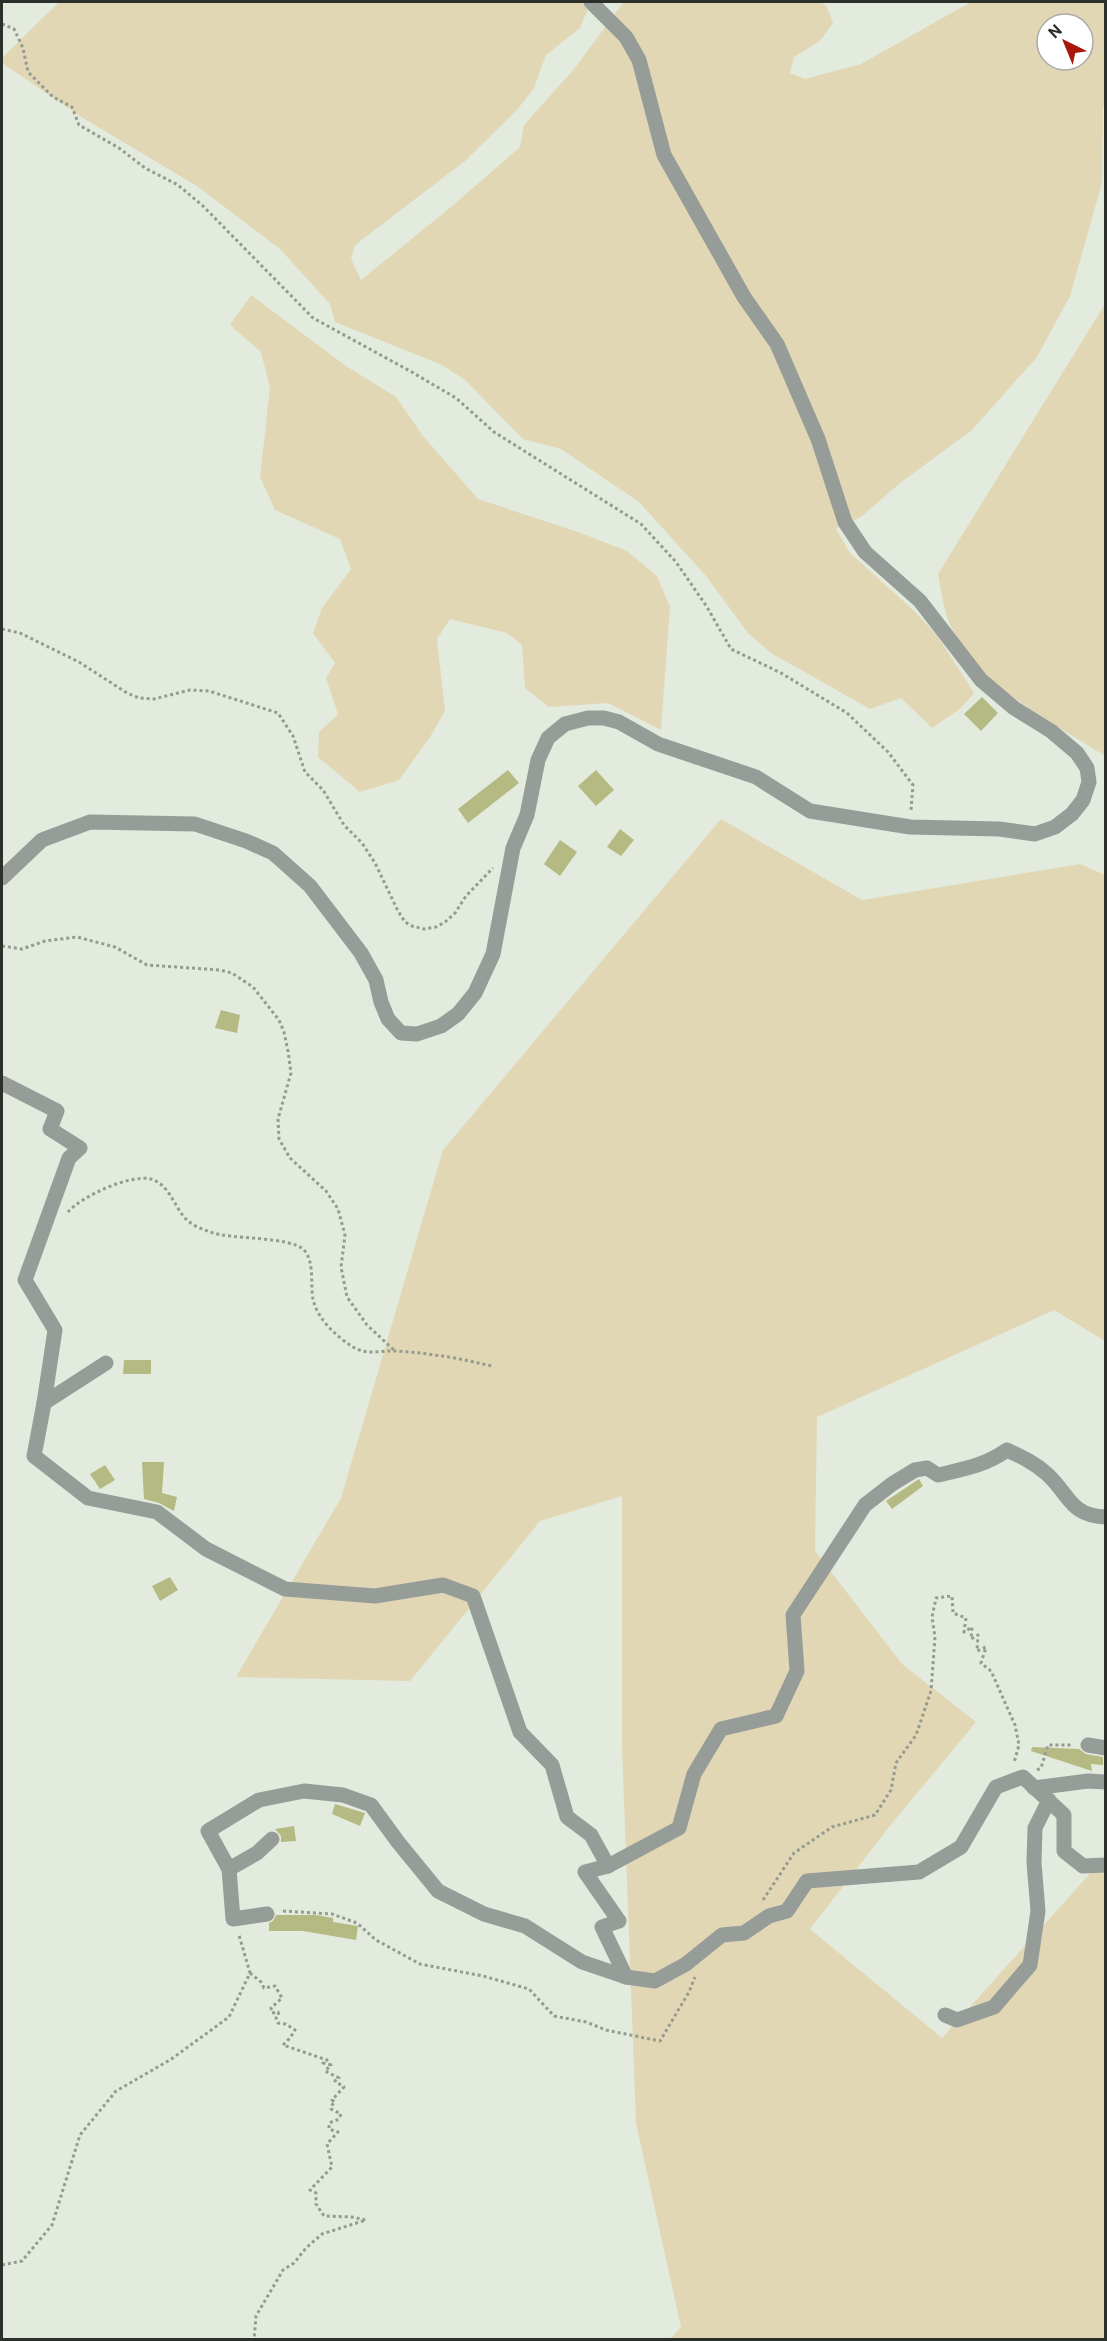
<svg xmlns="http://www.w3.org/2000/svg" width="1107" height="2341" viewBox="0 0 1107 2341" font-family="Roboto,sans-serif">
<rect width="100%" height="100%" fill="#e2ebdd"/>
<g fill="#e2d7b5" fill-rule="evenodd">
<path d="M59 2H591L580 28 546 55 534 88 517 110 465 161 355 245 351 259 361 280 451 207 520 147 524 125 574 69 624 2H819L826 5 833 23 820 41 794 57 790 73 805 79 861 64 971 2H1105L1106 90 1103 110 1102 183 1070 296 1037 357 972 430 900 483 861 517 836 529 850 553 911 608 937 635 974 693 960 709 932 728 901 698 870 709 771 653 748 633 706 576 639 502 561 449 523 439 465 380 442 365 335 322 330 304 280 249 197 186 83 118 2 63V58ZM1047 24H1083V60H1047Z"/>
<polygon points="251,295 346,366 396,397 423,436 478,499 578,532 627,551 657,576 670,607 661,730 608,703 549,707 525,688 522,645 507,633 450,619 437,639 445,711 430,737 399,780 360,792 318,757 319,732 338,714 326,678 335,663 313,633 322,608 351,569 340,539 275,510 260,477 270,388 261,352 230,325"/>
<path d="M1105 304V756C1054 723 969 681 948 619 943 605 941 589 938 574Z"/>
<polygon points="721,819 862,900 1080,864 1105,875 1105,1341 1054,1310 817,1417 815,1551 902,1664 976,1722 889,1827 810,1929 942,2038 1105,1857 1105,2339 670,2339 681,2327 636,2123 622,1747 622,1496 540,1521 410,1681 236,1677 341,1498 443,1150"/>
</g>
<g fill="#b5ba83">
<polygon points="982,697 998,713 981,731 964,714"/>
<polygon points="508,770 519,783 468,823 458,809"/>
<polygon points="596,770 614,790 596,806 578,786"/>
<polygon points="620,829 634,840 621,856 607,847"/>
<polygon points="560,840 577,852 560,876 544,864"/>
<polygon points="221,1010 240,1015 237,1033 215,1028"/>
<polygon points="124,1360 151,1360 151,1374 123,1374"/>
<polygon points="142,1462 164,1462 162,1493 177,1497 174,1511 159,1503 144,1499"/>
<polygon points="105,1465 115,1480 100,1489 90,1474"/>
<polygon points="919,1479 923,1486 892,1509 886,1501"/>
<polygon points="170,1577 178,1590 160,1601 152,1586"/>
<polygon points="1032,1747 1079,1749 1086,1754 1103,1757 1103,1765 1091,1764 1092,1771 1031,1751"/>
<polygon points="335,1804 365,1813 360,1826 332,1814"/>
<polygon points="294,1826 296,1841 281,1842 281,1836 275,1829"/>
<polygon points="276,1915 316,1915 333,1918 333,1922 358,1926 356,1940 303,1931 269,1931 269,1923 273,1921"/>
</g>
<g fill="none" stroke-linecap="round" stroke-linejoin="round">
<g stroke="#949b90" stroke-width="3" stroke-dasharray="3 3" stroke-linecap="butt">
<polyline points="2,24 14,29 23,48 28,72 53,97 72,107 79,125 119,148 145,168 178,185 203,206 313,318 410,371 456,398 494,432 641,524 676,562 707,607 731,649 781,673 847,713 888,752 913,785 911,810"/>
<polyline points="2,629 20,633 79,662 127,693 139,698 154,699 190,690 209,691 278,713 293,736 305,772 323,790 344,825 362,843 375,863 398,911 405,922 412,926 424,929 436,927 445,922 455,913 466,896 493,868"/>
<polyline points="2,946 22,949 45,941 77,937 115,947 147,965 220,970 232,973 253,987 279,1020 284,1032 288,1051 291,1073 278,1119 279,1139 290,1158 326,1191 338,1209 345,1235 341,1267 347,1297 367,1325 395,1351"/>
<path d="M68 1212C82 1196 130 1174 151 1179 170 1185 174 1207 186 1219 193 1226 202 1229 210 1232 232 1240 290 1236 304 1250 315 1262 310 1285 313 1299 317 1319 337 1337 353 1347 368 1356 381 1350 398 1351 410 1352 422 1353 434 1355 454 1357 473 1362 492 1366"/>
<polyline points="1037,1770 1041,1768 1048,1745 1073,1745"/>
<polyline points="763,1900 794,1853 832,1827 875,1815 891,1790 896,1763 916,1735 931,1691 935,1637 932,1617 936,1598 952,1596 953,1613 966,1618 964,1632 972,1627 971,1639 978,1635 977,1651 986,1647 981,1663 991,1671 1015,1725 1019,1745 1014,1763"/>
<polyline points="283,1911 332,1914 357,1923 376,1940 420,1964 483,1976 529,1989 554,2016 586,2022 606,2030 660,2041 689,1992 695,1977"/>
<polyline points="250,1973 261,1982 264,1988 275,1986 282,1998 271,2008 272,2013 278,2012 279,2015 276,2018 278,2023 286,2024 295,2030 290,2038 283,2045 327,2060 323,2063 331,2065 325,2071 339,2078 335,2081 344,2087 332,2100 335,2102 331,2106 331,2109 341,2114 339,2119 329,2123 329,2129 338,2132 327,2144 332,2167 310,2190 316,2193 316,2204 324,2216 352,2217 366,2220 322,2234 306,2248 294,2263 283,2270 256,2316 254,2340"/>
<polyline points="2,2265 22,2261 52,2225 80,2135 116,2091 170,2060 229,2017 250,1973 239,1935 241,1934"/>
</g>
<g stroke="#969d98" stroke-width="15">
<polyline points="2,878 42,840 90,822 195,824 246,841 273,853 310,886 361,953 376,980 381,1002 388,1019 401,1033 417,1034 441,1026 458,1014 475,993 493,954 513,848 527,815 538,760 548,738 565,724 588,718 604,718 619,722 658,744 756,777 810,811 910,827 999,829 1035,834 1055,827 1072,814 1083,800 1089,782 1087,768 1077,753 1051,731 1014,708 981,680 920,601 865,552 845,522 818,439 777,344 744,297 664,155 639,60 626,37 591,2"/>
<polyline points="2,1083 57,1111 50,1129 80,1148 69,1158 25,1280 55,1330 44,1403"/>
<polyline points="106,1363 44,1403 34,1456 88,1498 157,1512 206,1549 285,1589 375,1596 443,1585 473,1596 520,1732 552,1765 567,1817 591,1835 608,1866"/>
<polyline points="1088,1745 1106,1748"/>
<polyline points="1034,1788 1088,1781 1106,1782"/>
<polyline points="229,1869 208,1831 259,1800 304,1791 343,1795 371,1805 398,1842 438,1891 484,1914 525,1926 582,1962 626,1977 655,1981 686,1964 722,1935 744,1933 769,1916 787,1911 807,1881 919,1872 961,1847 996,1787 1023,1777 1064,1815 1064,1851 1083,1866 1106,1865"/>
<polyline points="267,1914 233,1919 229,1869 257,1853 272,1839"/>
<path d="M626 1977 602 1927 619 1921 585 1872 608 1866 679 1828 694 1774 721 1729 776 1716 797 1671 793 1615 865 1505 892 1484 915 1470 927 1468 938 1475C964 1469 984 1466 1007 1450 1022 1457 1035 1463 1047 1474 1070 1495 1070 1516 1106 1517"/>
<polyline points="945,2015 957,2020 994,2007 1030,1965 1038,1911 1034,1863 1035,1828 1049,1800"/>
</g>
</g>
<rect width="1107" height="2341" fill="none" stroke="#2c302a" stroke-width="6"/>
<g transform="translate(1065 42) rotate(317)"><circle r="28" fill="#ffffff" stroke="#abacaa" stroke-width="1.5"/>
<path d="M0-4.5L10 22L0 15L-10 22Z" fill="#a9170a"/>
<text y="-9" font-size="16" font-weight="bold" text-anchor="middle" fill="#2c302a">N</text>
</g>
</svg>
